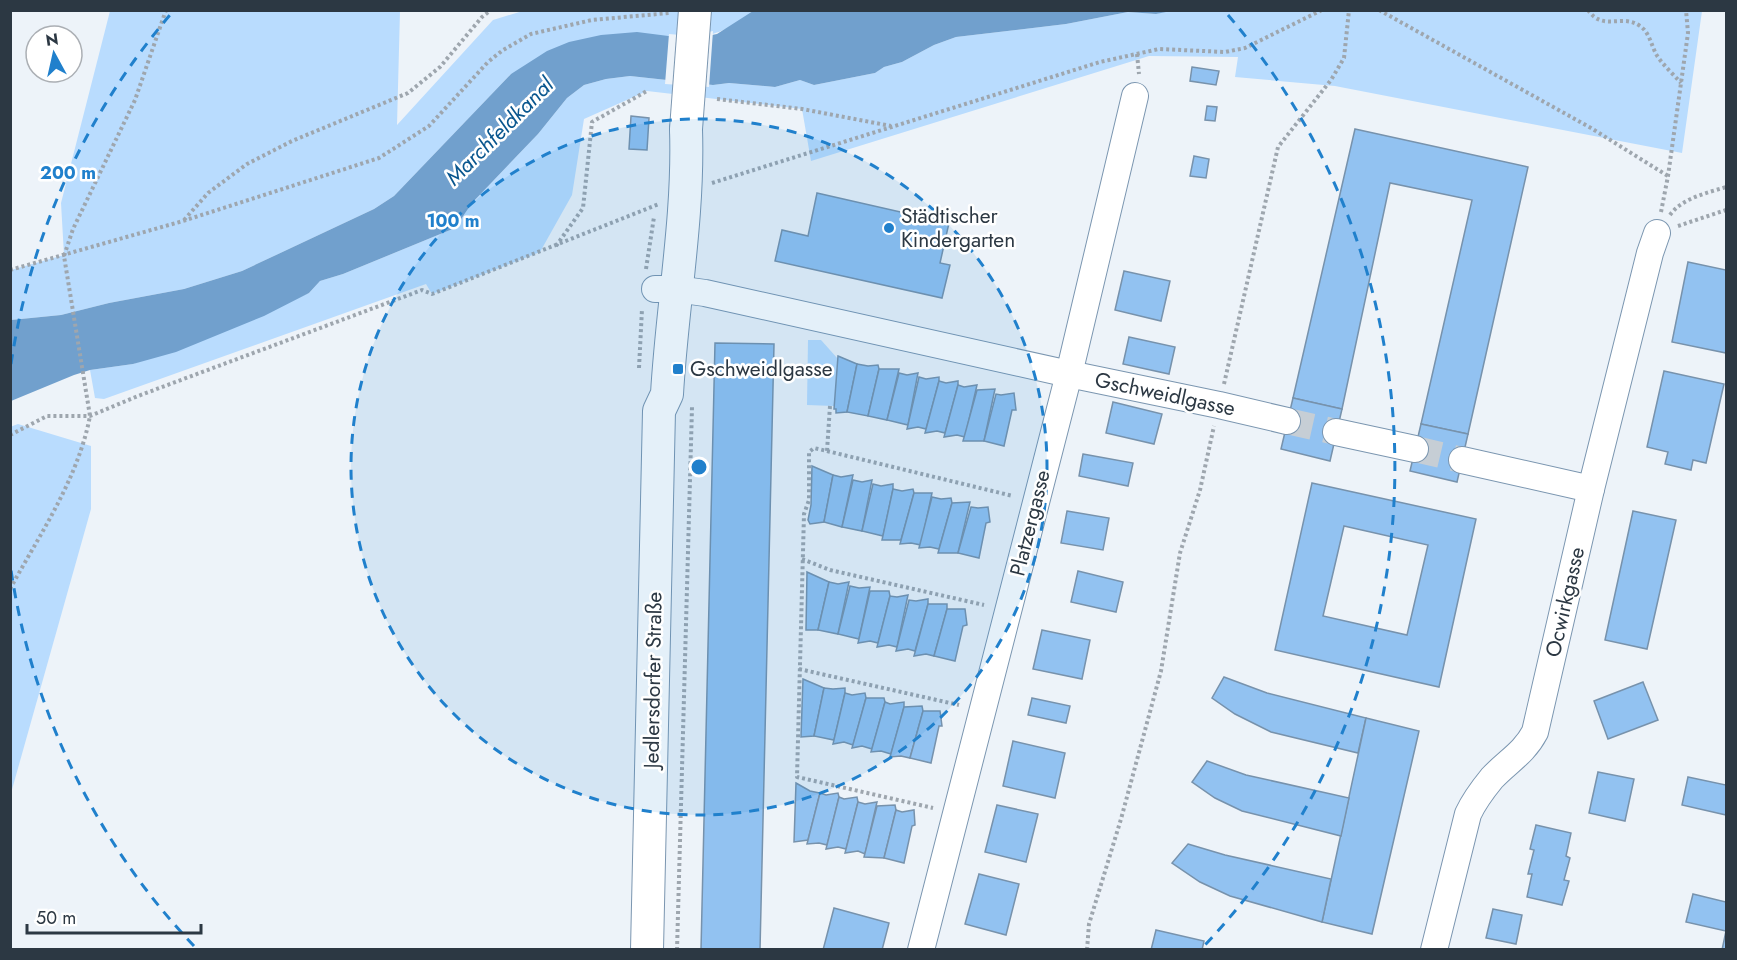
<svg xmlns="http://www.w3.org/2000/svg" width="1737" height="960" viewBox="0 0 1737 960" font-family="Jost,sans-serif">
<rect width="100%" height="100%" fill="#edf3f9"/>
<g fill="#b9dcfe">
<path d="M526 10 753 11C723 34 706 40 668 37L511 74 394 196 374 209 242 271 184 289 109 303 61 315 11 320V270L64 255 61 203 110 11H400L397 125 493 20Z"/>
<polygon points="1171,10 1702,11 1682,153 1335,86 1235,77 1238,57 1149,56 811,161 802,109 647,91 584,119 572,195 540,252 432,294 426,284 104,399 95,398 90,370 133,364 309,293 320,281 343,274 455,228 472,203 538,134 567,98 584,85 606,79 630,76 713,85 729,83 775,87 800,80 814,85 875,73 884,67 902,62 934,45 956,37 1066,24 1128,12 1156,14"/>
<polygon points="808,340 821,340 838,359 834,406 807,405"/>
<polygon points="18,424 91,446 91,509 11,793 10,427"/>
</g>
<polygon fill="#71a0cd" points="753,11 1171,11 1156,14 1128,12 1066,24 956,37 934,45 902,62 884,67 875,73 814,85 800,80 775,87 729,83 713,85 630,76 606,79 584,85 567,98 538,134 472,203 455,228 343,274 320,281 309,293 264,316 176,352 133,364 90,370 74,375 11,401 11,320 61,315 109,303 184,289 242,271 374,209 394,196 511,74 547,51 569,42 601,35 637,32 692,39 717,34"/>
<polygon fill="#edf3f9" points="713,31 709,87 665,84 669,34 692,36"/>
<g fill="#92c2f1" stroke="#7792ac" stroke-width="1.5" fill-rule="evenodd">
<polygon points="1192,67 1219,71 1216,85 1190,81"/>
<polygon points="1207,106 1217,107 1215,121 1205,120"/>
<polygon points="631,116 649,118 647,150 629,149"/>
<polygon points="1355,129 1528,167 1468,434 1421,424 1472,200 1390,183 1342,409 1293,398"/>
<polygon points="1194,156 1209,159 1206,178 1190,176"/>
<polygon points="817,193 949,223 940,263 950,265 942,298 775,261 782,230 808,236"/>
<polygon points="1688,262 1726,270 1726,353 1672,342"/>
<polygon points="1124,271 1170,281 1161,321 1115,310"/>
<polygon points="1129,337 1175,347 1169,374 1123,364"/>
<polygon points="715,343 774,344 760,950 701,950"/>
<polygon points="838,356 857,364 847,412 836,413 836,409 834,409"/>
<polygon points="857,364 868,366 878,365 879,369 868,416 847,412"/>
<polygon points="879,369 899,369 887,420 868,416"/>
<polygon points="1664,371 1724,384 1706,463 1693,460 1691,470 1665,464 1668,452 1647,447"/>
<polygon points="899,373 907,375 918,373 908,425 887,420"/>
<polygon points="919,377 926,379 939,377 939,381 926,429 918,427 907,429"/>
<polygon points="939,381 946,383 958,381 958,385 945,433 937,431 925,433"/>
<polygon points="958,385 964,387 977,385 965,437 957,435 944,437"/>
<polygon points="995,389 984,441 963,441 977,390"/>
<polygon points="1014,393 1016,410 1012,410 1004,446 984,441 996,394 1001,395"/>
<polygon points="1293,398 1342,409 1330,461 1281,449"/>
<polygon points="1113,402 1162,414 1154,444 1106,433"/>
<polygon points="1421,424 1468,434 1457,482 1410,471"/>
<polygon points="1083,454 1133,463 1128,486 1079,476"/>
<polygon points="812,466 833,475 824,522 810,524 808,520 811,505"/>
<polygon points="833,475 841,477 853,475 842,527 824,522"/>
<polygon points="853,480 862,482 872,480 862,531 842,527"/>
<path d="M1312 483 1476 519 1439 687 1275 650ZM1344 526 1428 545 1407 635 1323 616Z"/>
<polygon points="873,484 881,486 893,484 893,489 883,536 862,531"/>
<polygon points="893,489 902,491 913,489 914,493 901,540 882,540"/>
<polygon points="914,493 932,493 921,545 911,543 900,544"/>
<polygon points="932,497 941,499 951,498 952,503 939,549 930,547 919,548"/>
<polygon points="970,502 958,553 938,553 952,503"/>
<polygon points="971,507 978,508 988,507 990,522 986,523 979,558 958,553"/>
<polygon points="1067,511 1109,518 1103,550 1061,543"/>
<polygon points="1633,511 1676,520 1647,649 1605,640"/>
<polygon points="1078,571 1123,582 1116,612 1071,602"/>
<polygon points="807,572 829,582 818,630 806,630"/>
<polygon points="829,582 838,584 849,582 838,634 818,630"/>
<polygon points="850,586 859,588 870,587 859,639 838,634"/>
<polygon points="870,591 889,591 890,596 878,643 870,641 858,643"/>
<polygon points="908,595 897,647 889,645 877,647 890,596 897,597"/>
<polygon points="928,599 928,604 915,651 908,649 896,651 909,600 916,601"/>
<polygon points="928,604 947,604 947,609 934,656 926,654 914,656"/>
<polygon points="947,609 965,609 967,625 963,626 955,661 934,656"/>
<polygon points="1042,630 1090,640 1082,679 1033,669"/>
<polygon points="1224,677 1267,693 1366,718 1358,753 1271,732 1235,714 1212,698"/>
<polygon points="803,679 824,688 814,736 801,737"/>
<polygon points="1643,682 1658,720 1608,739 1594,701"/>
<polygon points="824,688 833,689 845,688 845,693 834,740 814,736"/>
<polygon points="845,693 852,695 865,693 866,698 853,745 844,742 833,744"/>
<polygon points="866,698 884,698 885,702 872,749 862,746 852,748"/>
<polygon points="1032,698 1070,706 1066,723 1028,715"/>
<polygon points="885,702 890,704 904,702 904,707 891,754 881,751 871,752"/>
<polygon points="922,706 923,711 910,758 901,756 890,757 904,707"/>
<polygon points="923,711 940,711 942,726 939,726 931,763 910,758"/>
<polygon points="1366,718 1419,731 1372,934 1322,922"/>
<polygon points="1013,741 1065,753 1055,798 1003,786"/>
<polygon points="1207,761 1246,775 1349,798 1341,836 1242,811 1215,798 1192,782"/>
<polygon points="1598,772 1634,779 1625,821 1589,813"/>
<polygon points="1688,777 1726,785 1726,815 1682,805"/>
<polygon points="796,783 810,791 820,793 808,840 794,842"/>
<polygon points="820,793 826,795 838,793 839,797 827,845 819,843 807,844"/>
<polygon points="839,797 844,799 857,797 858,802 846,849 838,847 826,849"/>
<polygon points="858,802 865,804 877,802 865,854 858,851 845,853"/>
<polygon points="895,805 896,810 884,858 864,857 877,806"/>
<polygon points="997,805 1038,814 1026,862 985,852"/>
<polygon points="896,810 902,812 914,810 915,825 912,826 904,863 884,858"/>
<polygon points="1536,825 1571,833 1566,856 1570,858 1564,880 1569,881 1562,905 1527,897 1532,874 1528,874 1534,850 1530,849"/>
<polygon points="1188,844 1225,855 1331,879 1322,922 1230,896 1200,882 1172,863"/>
<polygon points="979,874 1019,884 1006,935 965,924"/>
<polygon points="1693,894 1726,902 1726,950 1722,950 1726,931 1686,922"/>
<polygon points="834,908 889,923 882,950 823,950"/>
<polygon points="1493,909 1522,915 1516,944 1486,938"/>
<polygon points="1156,930 1204,941 1202,950 1151,950"/>
</g>
<g fill="none" stroke-linecap="round" stroke-linejoin="round">
<g stroke="#c6ced5" stroke-width="26" stroke-dasharray="26 13" stroke-linecap="butt">
<polyline points="1287,421 1336,432"/>
<polyline points="1415,449 1462,460"/>
</g>
<g stroke="#7b96b0" stroke-width="28">
<g id="minor">
<polyline points="655,289 676,289 705,293 1069,374 1219,405 1287,421"/>
<polyline points="1336,432 1415,449"/>
<polyline points="1462,460 1591,489"/>
<polyline points="921,950 1069,374 1135,96"/>
<path d="M1434 950 1468 814C1474 801 1483 789 1492 778 1508 761 1524 753 1535 732L1591 489 1650 253 1657 233"/>
</g>
</g>
<g stroke="#7b96b0" stroke-width="34">
<path id="tertiary" d="M647 950 659 411 667 394C672 306 689 218 686 129"/>
</g>
<g stroke="#9ea6ae" stroke-width="4" stroke-dasharray="3 3" stroke-linecap="butt">
<polyline points="1379,10 1591,128 1668,176"/>
<path d="M1588 10C1603 32 1622 13 1640 26 1649 32 1651 44 1656 54 1662 64 1673 74 1681 83"/>
<polyline points="1137,54 1139,74"/>
<polyline points="717,99 802,109 891,126"/>
<polyline points="712,183 1100,62 1159,49 1225,52 1245,48 1322,10"/>
<polyline points="1661,212 1668,176 1688,33 1686,10"/>
<path d="M1670 215C1682 198 1707 193 1726 187"/>
<polyline points="184,220 208,193 247,164 292,141 408,93 440,67 482,17 491,10"/>
<polyline points="1678,226 1726,210"/>
<polyline points="556,246 583,208 592,122 647,91"/>
<polyline points="646,269 654,217"/>
<polyline points="10,270 183,221 379,158 429,126 488,62 503,50 531,34 592,20 669,13"/>
<polyline points="639,368 642,309"/>
<polyline points="1224,384 1278,147 1331,80 1344,58 1349,10"/>
<polyline points="830,406 827,451 814,448 809,452 809,500 804,514 797,777 933,808"/>
<polyline points="10,435 47,416 90,416 138,396 422,290 432,294 659,204"/>
<polyline points="827,451 1013,496"/>
<polyline points="802,559 830,570 984,605"/>
<path d="M10 589C40 534 78 479 90 416L64 256 73 229 135 100 166 10"/>
<polyline points="799,669 959,705"/>
<polyline points="677,950 692,407"/>
<polyline points="1087,950 1089,924 1121,819 1161,671 1180,553 1200,490 1214,426"/>
</g>
<use href="#minor" stroke="#fff" stroke-width="26"/>
<use href="#tertiary" stroke="#fff" stroke-width="32"/>
<g stroke="#7b96b0" stroke-width="34" stroke-linecap="butt">
<polyline id="tertiary-bridge" points="686,129 695,10"/>
</g>
<use href="#tertiary-bridge" stroke="#fff" stroke-width="32"/>
</g>
<circle cx="699" cy="467" r="348" fill="#2080cc" fill-opacity=".12"/>
<g fill="none" stroke="#2080cc" stroke-width="3" stroke-dasharray="10 8">
<circle cx="699" cy="467" r="348"/>
<path d="M194 946A696 696 0 0 1 11 570M11 364A696 696 0 0 1 170 15M1228 15A696 696 0 0 1 1204 946"/>
</g>
<g fill="#2080cc" stroke="#fff" stroke-width="2">
<circle cx="889" cy="228" r="6"/>
<rect x="672" y="363" width="12" height="12" rx="3"/>
</g>
<g text-anchor="middle" stroke-width="5" stroke-linejoin="round" paint-order="stroke">
<g font-size="21" fill="#2c3843" stroke="#fff" text-anchor="start">
<text x="901" y="223">Städtischer<tspan x="901" dy="24">Kindergarten</tspan></text>
<text x="690" y="376">Gschweidlgasse</text>
</g>
<g font-size="21" fill="#2c3843" stroke="#fff">
<text transform="translate(1165 394) rotate(12)" y="7">Gschweidlgasse</text>
<text transform="translate(1030 523) rotate(-76)" y="7">Platzergasse</text>
<text transform="translate(1565 602) rotate(-77)" y="7">Ocwirkgasse</text>
<text transform="translate(653 680) rotate(-89)" y="7">Jedlersdorfer Straße</text>
</g>
<g font-size="22" font-style="italic" fill="#09568e" stroke="#fff">
<text transform="translate(499 131) rotate(-45)" y="8">Marchfeldkanal</text>
</g>
</g>
<circle cx="699" cy="467" r="9" fill="#2080cc" stroke="#fff" stroke-width="3"/>
<g font-size="18" text-anchor="middle" font-weight="bold" fill="#2080cc" stroke="#fff" stroke-width="5" stroke-linejoin="round" paint-order="stroke">
<text x="68" y="179">200 m</text>
<text x="453" y="227">100 m</text>
</g>
<rect width="1737" height="960" fill="none" stroke="#2c3843" stroke-width="24"/>
<g transform="translate(54 54) rotate(352)"><circle r="28" fill="#ffffff" stroke="#abafb4" stroke-width="1.5"/>
<path d="M0-4.5L10 22L0 15L-10 22Z" fill="#2080cc"/>
<text y="-9" font-size="16" font-weight="bold" text-anchor="middle" fill="#2c3843">N</text>
</g>
<path d="M27 924v9h174v-9" fill="none" stroke="#2c3843" stroke-width="3"/>
<text x="36" y="924" font-size="18" fill="#2c3843" stroke="#ffffff" stroke-width="4.5" paint-order="stroke">50 m</text>
</svg>
